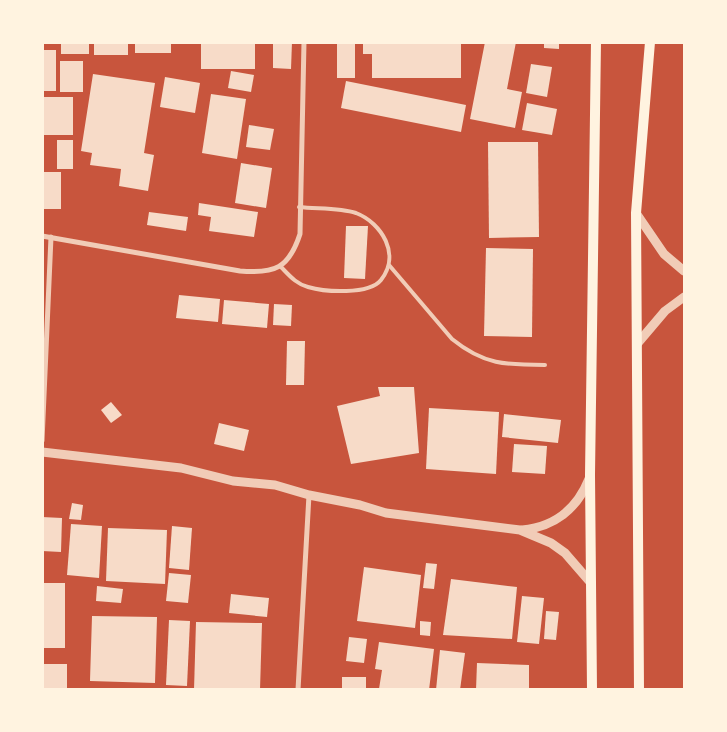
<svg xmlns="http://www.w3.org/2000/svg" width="727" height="732" viewBox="0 0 727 732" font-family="'Titillium Web',sans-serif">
<rect width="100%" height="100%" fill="#c8553d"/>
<g fill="#f7dbc8">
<rect x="61" y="42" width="28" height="12"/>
<rect x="94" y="42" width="34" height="13"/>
<rect x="135" y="42" width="36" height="11"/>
<rect x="201" y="42" width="54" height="27"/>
<polygon points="273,42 292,42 291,69 273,68"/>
<rect x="337" y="42" width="18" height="36"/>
<polygon points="363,42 461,42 461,78 372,78 372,54 363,54"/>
<polygon points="485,42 516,42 507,89 522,92 515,128 470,119"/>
<polygon points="544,42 559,42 559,49 544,48"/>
<rect x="42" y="50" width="14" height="41"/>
<rect x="60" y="61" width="23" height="31"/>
<polygon points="531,64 552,67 547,97 526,93"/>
<polygon points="231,71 254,75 251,92 228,88"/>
<polygon points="93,74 155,83 144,153 154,155 148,191 119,186 121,169 90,165 92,153 81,151"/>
<polygon points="165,77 200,83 195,113 160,107"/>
<polygon points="346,81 466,105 461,132 341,108"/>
<polygon points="211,94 246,99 237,159 202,153"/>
<rect x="42" y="97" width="31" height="38"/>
<polygon points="527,103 557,109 552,135 522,130"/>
<polygon points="249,125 274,129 270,150 246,147"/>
<rect x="57" y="140" width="16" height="29"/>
<polygon points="488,142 538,142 539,237 489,238"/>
<polygon points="241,163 272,168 266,208 235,203"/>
<rect x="42" y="172" width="19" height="37"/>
<polygon points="199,203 258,212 254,237 209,231 211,217 198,215"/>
<polygon points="149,212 188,217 186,231 147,225"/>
<polygon points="346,226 368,226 365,279 344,278"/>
<polygon points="486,248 533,249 532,337 484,336"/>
<polygon points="179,295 220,299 218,322 176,318"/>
<polygon points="224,300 269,304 267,328 222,324"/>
<polygon points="274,304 292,305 291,326 273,325"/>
<polygon points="287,341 305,341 304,385 286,385"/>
<polygon points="378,387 414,387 419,453 351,464 337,406 380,396"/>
<polygon points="111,402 122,415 111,423 101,410"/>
<polygon points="429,408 499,412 496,474 426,469"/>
<polygon points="504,414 561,420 558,443 502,437"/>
<polygon points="219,423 249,430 244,451 214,444"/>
<polygon points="514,444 547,446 545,474 512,472"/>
<polygon points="72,503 83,505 81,520 69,519"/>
<polygon points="42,517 62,518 61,552 42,551"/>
<polygon points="71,524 102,526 99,578 67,575"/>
<polygon points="172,526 192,528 189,570 169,568"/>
<polygon points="108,528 167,530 165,584 106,581"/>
<polygon points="426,563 437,564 434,589 423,588"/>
<polygon points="364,567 421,575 415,628 357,621"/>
<polygon points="169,573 191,575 188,603 166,601"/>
<polygon points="451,579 517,587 512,639 443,635"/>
<rect x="42" y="583" width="23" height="65"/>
<polygon points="97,586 123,589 121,603 96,601"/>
<polygon points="231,594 269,598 267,617 229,613"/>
<polygon points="522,596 544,598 539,644 517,642"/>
<polygon points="546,611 559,612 556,640 544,639"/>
<polygon points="92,616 157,617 155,683 90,681"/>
<polygon points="169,620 190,621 187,686 166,685"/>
<polygon points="420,621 431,622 430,636 420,635"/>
<polygon points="196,622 262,623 260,690 194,690"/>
<polygon points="349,637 367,639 364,663 346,661"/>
<polygon points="379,642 434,649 429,690 379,689 382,670 375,669"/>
<polygon points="440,650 465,653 460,690 436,690"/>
<polygon points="477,663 529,665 529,690 476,690"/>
<rect x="42" y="664" width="25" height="26"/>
<rect x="342" y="677" width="24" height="13"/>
</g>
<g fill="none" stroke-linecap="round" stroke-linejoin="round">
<g stroke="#f1ccb7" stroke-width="4">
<path d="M389 265 452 339C484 365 506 365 545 365"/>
<path d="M281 267C289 275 296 284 308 287 325 292 369 295 381 280 401 255 382 223 356 213 340 208 317 209 299 207"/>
</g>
<g stroke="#f1ccb7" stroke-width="5">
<path d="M42 236 240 271C275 274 289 268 300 234L304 42"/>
<polyline points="42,441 51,237"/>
<polyline points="298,690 309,495"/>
</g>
<g stroke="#f1ccb7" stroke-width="9">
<polyline points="636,213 664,254 684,271"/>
<polyline points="637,344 665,311 684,297"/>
<polyline points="42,452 181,468 233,481 275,485 309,495 360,505 386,513 520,530 551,543 565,553 591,583"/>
<path d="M522 530C554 527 577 509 589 479"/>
</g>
<g stroke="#fff3e0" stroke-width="10">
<polyline points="592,690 590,475 596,42"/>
<polyline points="639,690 636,213 650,42"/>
</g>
</g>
<rect width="727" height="732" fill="none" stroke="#fff3e0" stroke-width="88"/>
</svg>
